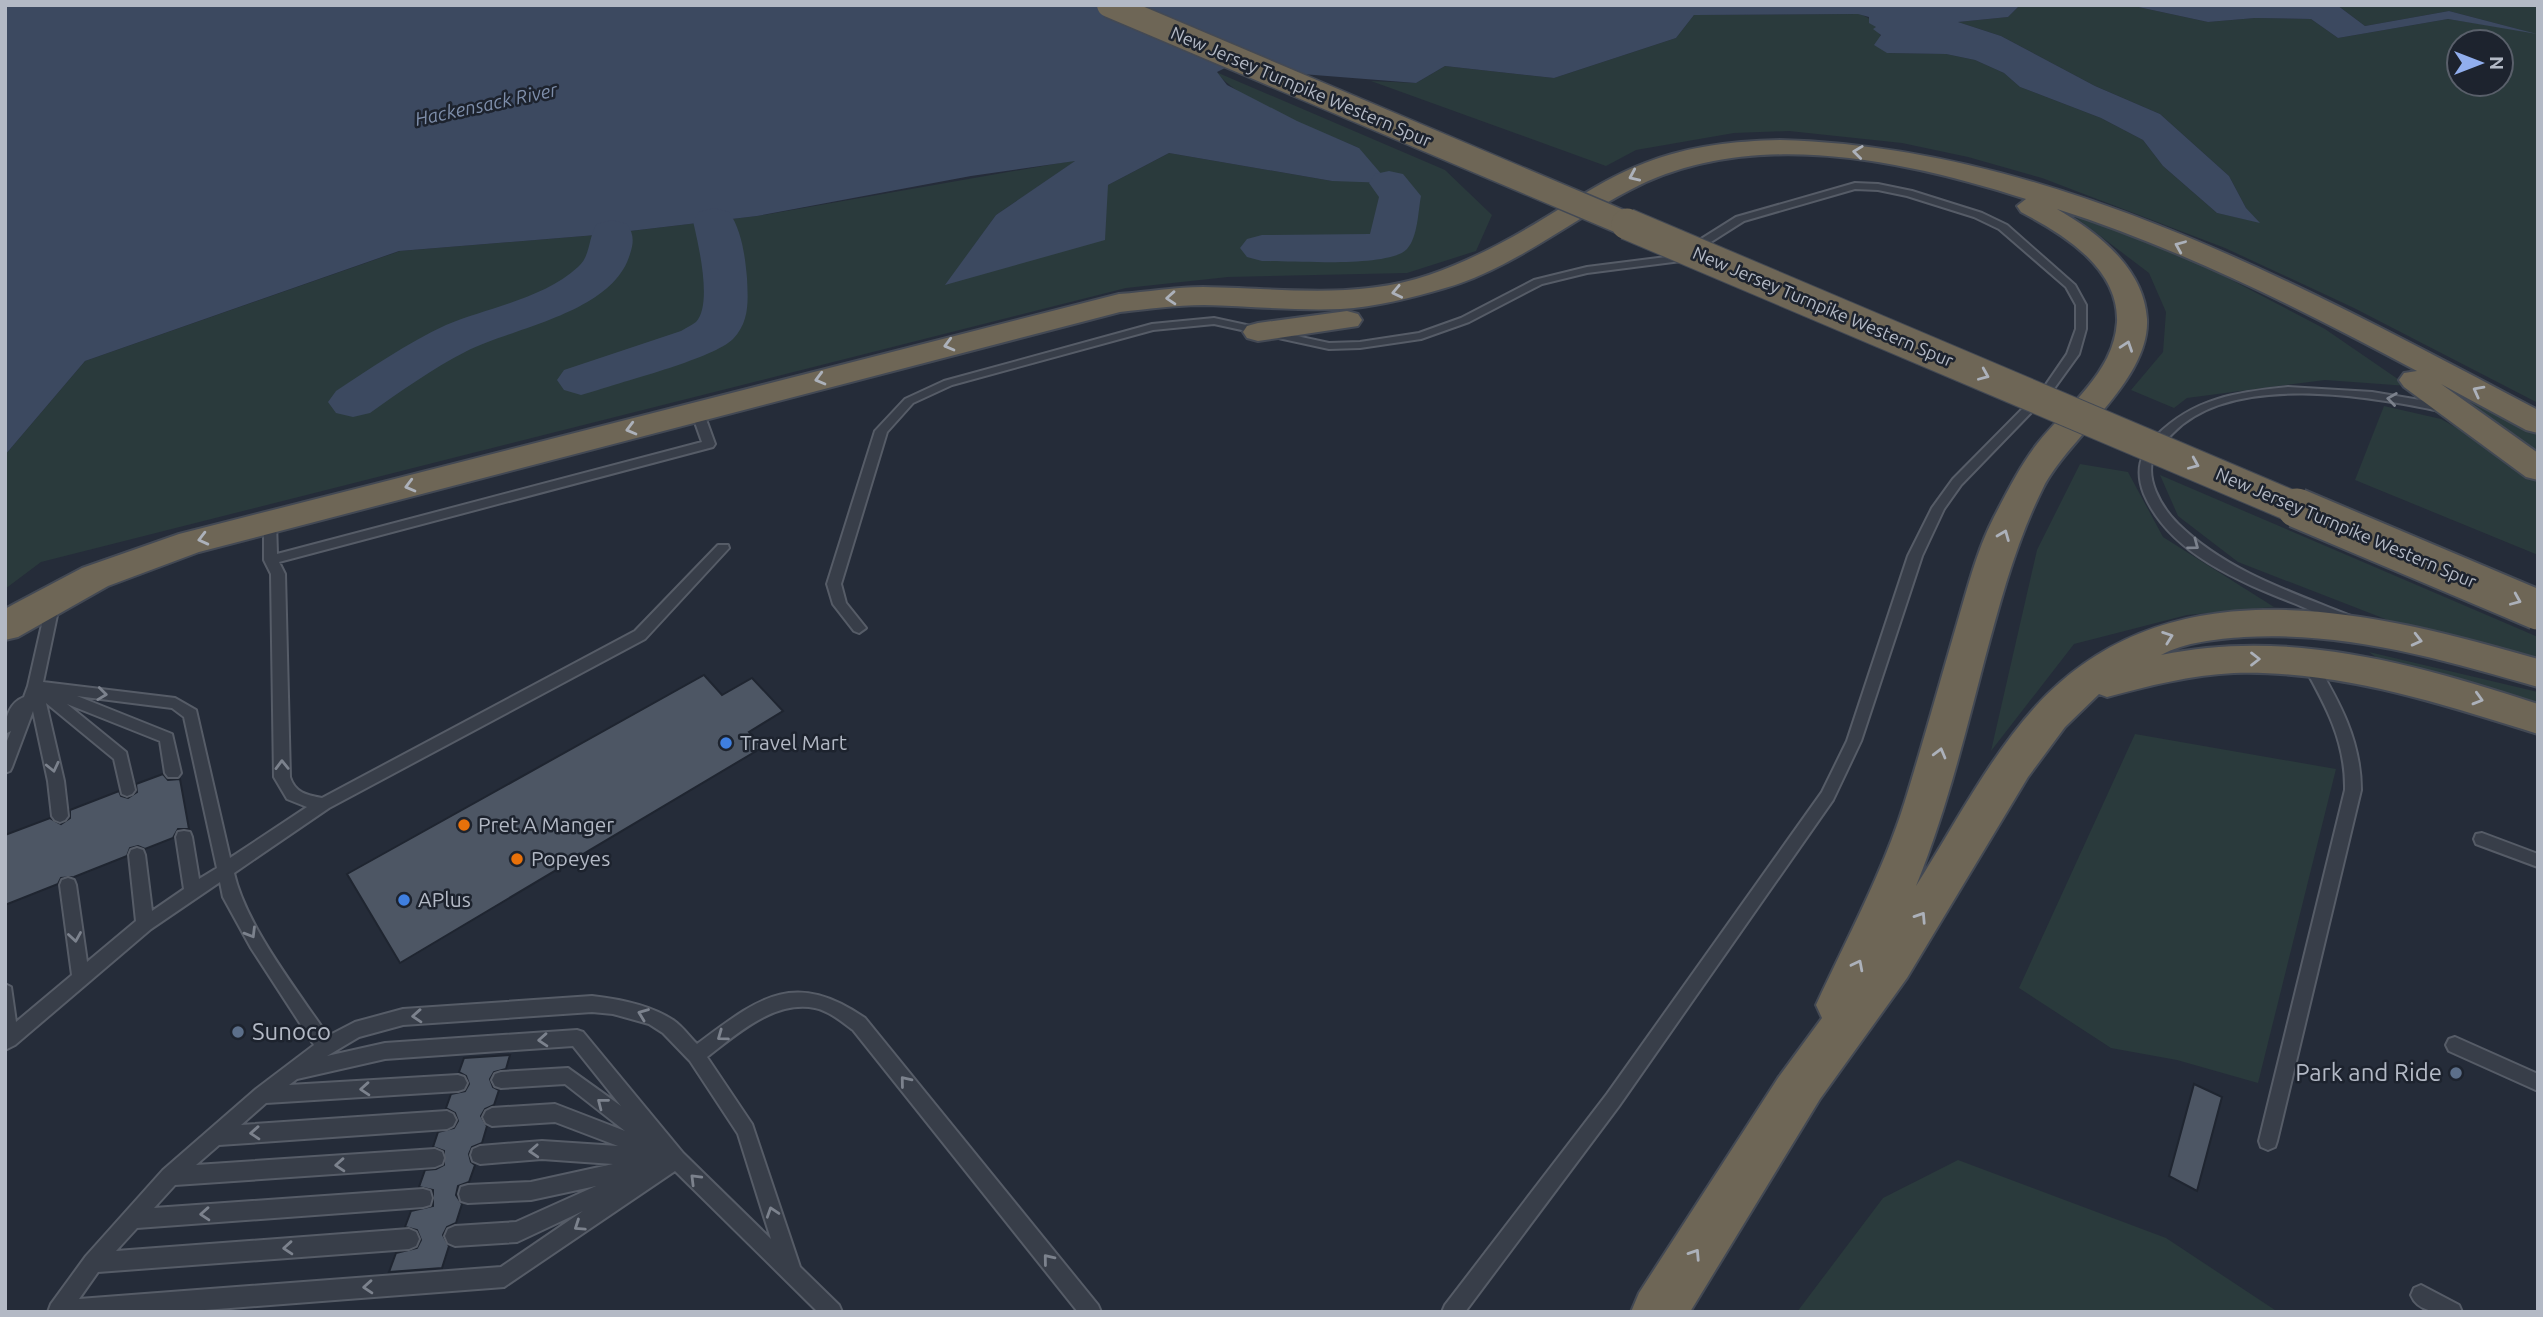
<svg xmlns="http://www.w3.org/2000/svg" width="2543" height="1317" viewBox="0 0 2543 1317" font-family="Ubuntu,sans-serif">
<rect width="100%" height="100%" fill="#252c39"/>
<g fill="#2a3a3c" fill-rule="evenodd">
<path d="M2020 5H2129L2208 22 2255 18 2311 19 2338 38 2448 19 2525 31 2449 11 2365 26 2337 5H2538V403L2354 308 2225 248 2042 178 1968 157 1902 143 1789 131 1734 133 1636 150 1606 166 1371 81 1416 83 1445 66 1554 78 1676 38 1694 15 1859 14C1878 19 1880 37 1887 53L1946 54 1975 60 2004 73 2020 87 2101 118 2143 140 2163 166 2217 213 2258 222 2246 208 2229 176 2160 114 2095 86 2001 36 1958 22 2008 17ZM2459 42H2501V84H2459Z"/>
<path d="M1216 72 1445 170 1492 215 1476 251 1407 273 1228 277 1126 288 41 562 5 589V455L85 361 400 251 596 235 757 216 1077 160 996 215 947 284 1108 185 1169 153 1332 181 1359 148C1320 131 1242 104 1216 72Z"/>
<polygon points="2062,207 2205,266 2325,329 2408,386 2325,380 2187,398 2174,408 2131,390 2163,352 2166,312 2149,273"/>
<polygon points="2440,379 2538,430 2538,452 2446,395"/>
<polygon points="2384,406 2441,419 2487,445 2538,482 2538,555 2355,480"/>
<polygon points="2080,464 2128,472 2163,537 2274,607 2187,615 2074,644 1991,751 2037,550"/>
<polygon points="2160,475 2538,637 2538,666 2398,624 2238,562 2178,516"/>
<polygon points="2369,652 2538,692 2538,709 2388,666"/>
<polygon points="2135,734 2336,769 2258,1083 2177,1060 2111,1048 2019,988"/>
<polygon points="1958,1160 2166,1238 2278,1312 1797,1312 1883,1198"/>
</g>
<g fill="#3c4960">
<polygon points="5,5 2020,5 2008,17 1958,22 2001,36 2095,86 2160,114 2229,176 2246,208 2260,223 2217,213 2163,166 2143,140 2101,118 2020,87 2004,73 1975,60 1946,54 1887,53 1874,45 1881,35 1873,29 1876,27 1869,23 1869,17 1858,14 1694,15 1676,38 1554,78 1445,66 1416,83 1225,68 1217,72 1227,85 1297,121 1359,148 1389,183 1332,181 1169,153 1108,185 1105,240 945,285 996,215 1075,161 971,176 757,216 596,235 399,251 85,361 5,455"/>
<polygon points="2129,5 2337,5 2365,26 2449,11 2537,34 2448,19 2338,38 2311,19 2255,18 2208,22"/>
</g>
<g fill="none" stroke-linecap="round" stroke-linejoin="round">
<g fill="#3c4960" fill-rule="evenodd">
<path d="M1389 171 1403 174 1421 196C1418 211 1418 237 1407 249 1390 268 1290 261 1262 261L1247 257 1240 248 1247 239 1262 235 1370 234 1379 197 1369 183 1375 174Z"/>
<path d="M714 208 729 212C742 231 745 256 747 278 748 300 750 321 733 339 714 358 628 380 598 390L581 395 564 390 557 380 564 370 681 331C686 328 692 325 696 322 713 304 698 243 693 221L699 212Z"/>
<path d="M612 220 627 224C634 234 634 242 630 254 613 313 514 327 465 352 432 369 401 391 370 413L353 417 336 413 328 402 336 391C371 368 407 343 446 325 489 307 543 299 578 267 591 256 588 237 597 224Z"/>
</g>
</g>
<g fill="#4d5664" stroke="#1f2530" stroke-width="2">
<polygon points="704,675 722,695 752,678 783,711 749,732 763,747 400,963 347,874"/>
<polygon points="163,774 168,780 180,779 189,829 178,829 173,838 145,849 138,846 130,848 127,856 74,877 61,878 58,884 5,905 5,835 50,818 61,824 70,818 70,810 119,791 121,796 128,798 137,792 136,784"/>
<polygon points="510,1055 506,1069 494,1072 490,1079 493,1087 499,1090 494,1105 485,1109 481,1116 487,1126 482,1143 472,1147 469,1154 471,1162 475,1165 469,1182 458,1186 456,1195 462,1204 456,1223 447,1227 443,1235 449,1246 442,1268 389,1272 396,1253 417,1248 421,1240 417,1230 405,1227 411,1211 433,1206 433,1190 419,1187 425,1170 436,1169 444,1165 444,1151 433,1147 438,1132 454,1128 458,1121 455,1113 446,1108 451,1094 465,1091 469,1084 466,1076 459,1072 464,1058"/>
<polygon points="2194,1084 2222,1097 2197,1191 2169,1176"/>
</g>
<g fill="none" stroke-linecap="round" stroke-linejoin="round">
<g stroke="#565c67" stroke-width="4">
<g id="lane">
<polygon points="1855,183 1878,184 1912,191 1982,213 2007,225 2075,285 2086,305 2086,329 2079,354 2053,390 1961,485 1944,509 1922,556 1861,741 1833,800 1619,1106 1465,1312 1442,1312 1445,1305 1607,1094 1822,792 1847,741 1908,556 1932,508 1953,479 2045,386 2067,354 2076,329 2076,305 2066,287 1999,229 1974,217 1907,196 1878,190 1855,189 1744,221 1681,261 1587,273 1542,284 1469,322 1421,339 1360,348 1329,349 1214,324 1153,330 952,385 913,403 887,432 841,584 846,603 866,628 859,633 854,631 833,604 827,584 875,431 905,399 944,381 1152,324 1214,318 1329,343 1360,342 1419,333 1461,318 1534,280 1587,267 1674,256 1736,217"/>
<path d="M2288 387 2372 392 2444 404 2450 408 2444 412C2369 396 2232 372 2173 433 2167 439 2159 445 2155 453 2143 477 2161 507 2178 524 2227 572 2294 593 2356 618L2358 621 2356 624 2351 626C2332 620 2314 612 2296 604 2240 582 2169 553 2144 494 2135 471 2140 453 2156 436 2194 398 2237 392 2288 387Z"/>
<path d="M697 407 703 411 715 444 713 447 279 562 285 574 290 777C295 793 307 795 322 798L635 631 718 545H728L729 548 645 639 329 808 234 873C246 926 297 990 328 1036L355 1022 403 1009 592 996C619 999 650 1005 673 1020 682 1026 689 1036 697 1044 759 998 793 969 865 1018L1098 1305 1101 1312H1078L853 1030C841 1021 829 1011 815 1008 774 1000 737 1034 707 1057L752 1124 800 1267 839 1305 842 1312H818L675 1171 504 1287 179 1312H48L51 1304 86 1256 163 1170 256 1089 314 1045 251 948 223 897 220 882 151 929 15 1045 5 1050V984L11 987 16 1022 72 975 60 885 62 880 68 878 74 880 76 885 87 962 136 921 129 855 131 850 137 848 143 850 145 855 152 911 184 889 176 837 178 832 184 831 190 832 192 837 199 879 217 868 184 717 172 708 77 696 172 734 181 773 178 777H168L165 773 160 741 67 704 126 752 135 790 132 794 127 796 122 794 114 759 46 703 64 781 68 816 65 820 60 822 55 820 52 816 48 781 33 711 12 767 10 771 5 773V746L11 731 5 734C5 718 9 703 24 697L28 686 48 598 53 596 60 601 43 682 175 698 196 710 230 858 307 807 287 799 274 777 271 574 264 560V522L265 519 270 518 276 522 277 554 702 442 691 411ZM592 1012 613 1014 649 1024 663 1033 690 1061 738 1134 771 1239 683 1153 583 1032 577 1030 385 1043 327 1056 359 1037 403 1025ZM573 1046 621 1106 568 1068 501 1072 495 1074 492 1080 495 1086 501 1088 565 1084 625 1131 555 1104 492 1108 486 1111 483 1117 486 1123 492 1126 555 1122 618 1146 542 1141 480 1146 473 1149 471 1155 473 1161 480 1164 542 1159 613 1164 531 1182 468 1185 461 1187 459 1194 461 1201 468 1203 531 1200 596 1186 516 1222 455 1226 448 1229 445 1236 448 1243 455 1246 517 1242 583 1211 501 1267 79 1299 98 1272 409 1249 416 1246 419 1239 416 1232 409 1229 116 1251 137 1228 423 1207 430 1205 432 1198 430 1191 423 1189 154 1208 175 1185 435 1167 442 1164 444 1158 442 1152 435 1149 196 1165 219 1145 447 1129 453 1126 456 1120 453 1114 447 1111 241 1125 266 1103 458 1091 464 1089 467 1083 464 1077 458 1075 289 1085 297 1079 385 1059Z"/>
<path d="M2309 658 2314 659C2339 701 2361 740 2361 790L2277 1141 2275 1147 2268 1150 2261 1147 2259 1141 2345 790C2346 741 2325 704 2302 663Z"/>
<polygon points="2482,833 2538,854 2538,867 2476,844 2474,839 2476,834"/>
<polygon points="2455,1037 2538,1074 2538,1091 2449,1051 2446,1045 2449,1039"/>
<path d="M2421 1285 2459 1305 2462 1312C2444 1312 2419 1315 2411 1295L2414 1288Z"/>
</g>
</g>
<g stroke="#434954" stroke-width="4">
<g id="highway">
<path d="M1780 140C2052 147 2303 286 2538 410V433L2526 430 2441 384 2538 453V480L2526 477 2404 387 2399 380 2404 373 2417 371C2301 309 2182 249 2057 209 2097 232 2144 268 2147 319 2150 380 2070 436 2043 488 2016 542 2001 599 1985 658 1965 735 1946 812 1916 886 1954 826 1988 759 2036 706 2170 560 2371 611 2538 659V687C2442 659 2345 631 2244 637 2217 639 2185 642 2161 655 2289 628 2416 664 2538 704V734C2439 703 2339 670 2234 673 2191 675 2148 686 2107 697L2099 694 2065 727 2028 777 1907 978 1820 1099 1690 1312H1631L1639 1293 1778 1078 1822 1018 1816 1005C1847 938 1883 872 1905 801 1923 743 1939 685 1956 627 1967 590 1976 552 1994 517 2007 492 2020 466 2037 444 2066 407 2114 373 2117 322 2119 268 2063 234 2021 212L2017 206 2026 199C1903 160 1751 126 1630 190 1572 220 1508 271 1445 288 1411 298 1376 307 1341 309 1296 311 1249 306 1204 305 1176 305 1147 309 1120 312L199 552 108 586 18 637 5 640V609L14 604 82 568 179 534 1119 294C1147 292 1175 287 1203 287 1279 288 1356 300 1429 275 1467 262 1509 240 1543 219 1576 199 1608 177 1645 163 1688 146 1734 141 1780 140Z"/>
<polygon points="1347,311 1358,314 1362,320 1358,326 1258,341 1247,338 1243,332 1247,326 1258,323"/>
</g>
</g>
<use href="#lane" fill="#383e49" fill-rule="evenodd"/>
<use href="#highway" fill="#6e6656" fill-rule="evenodd"/>
<g stroke="#434954" stroke-width="27" stroke-linecap="butt">
<polyline id="highway-bridge-far2" points="1109,5 1631,226"/>
</g>
<g stroke="#434954" stroke-width="33" stroke-linecap="butt">
<polyline id="highway-bridge-far1" points="1627,224 2301,510"/>
</g>
<g stroke="#434954" stroke-width="43" stroke-linecap="butt">
<polyline id="highway-bridge" points="2297,508 2538,610"/>
</g>
<use href="#highway-bridge-far2" stroke="#6e6656" stroke-width="24"/>
<use href="#highway-bridge-far1" stroke="#6e6656" stroke-width="31"/>
<use href="#highway-bridge" stroke="#6e6656" stroke-width="39"/>
</g>
<defs><path id="oneway-chevron" d="M-2-3.5L2.5 0L-2 3.5" fill="none" stroke-width="1.6" stroke-linecap="round" stroke-linejoin="round" transform="scale(1.75)"/></defs>
<g stroke="#acb1ba">
<use href="#oneway-chevron" transform="translate(1858 152) rotate(-173)"/>
<use href="#oneway-chevron" transform="translate(1634 176) rotate(156)"/>
<use href="#oneway-chevron" transform="translate(2180 246) rotate(-157)"/>
<use href="#oneway-chevron" transform="translate(1397 292) rotate(168)"/>
<use href="#oneway-chevron" transform="translate(1171 298) rotate(176)"/>
<use href="#oneway-chevron" transform="translate(949 345) rotate(165)"/>
<use href="#oneway-chevron" transform="translate(2127 346) rotate(-71)"/>
<use href="#oneway-chevron" transform="translate(1984 375) rotate(23)"/>
<use href="#oneway-chevron" transform="translate(820 379) rotate(165)"/>
<use href="#oneway-chevron" transform="translate(2478 391) rotate(-152)"/>
<use href="#oneway-chevron" transform="translate(631 429) rotate(165)"/>
<use href="#oneway-chevron" transform="translate(2194 464) rotate(23)"/>
<use href="#oneway-chevron" transform="translate(410 486) rotate(165)"/>
<use href="#oneway-chevron" transform="translate(2004 535) rotate(-68)"/>
<use href="#oneway-chevron" transform="translate(203 539) rotate(166)"/>
<use href="#oneway-chevron" transform="translate(2516 600) rotate(23)"/>
<use href="#oneway-chevron" transform="translate(2168 637) rotate(-20)"/>
<use href="#oneway-chevron" transform="translate(2417 640) rotate(14)"/>
<use href="#oneway-chevron" transform="translate(2255 659)"/>
<use href="#oneway-chevron" transform="translate(2478 699) rotate(16)"/>
<use href="#oneway-chevron" transform="translate(1940 753) rotate(-75)"/>
<use href="#oneway-chevron" transform="translate(1921 917) rotate(-57)"/>
<use href="#oneway-chevron" transform="translate(1858 965) rotate(-63)"/>
<use href="#oneway-chevron" transform="translate(1695 1254) rotate(-57)"/>
</g>
<g stroke="#7c828d">
<use href="#oneway-chevron" transform="translate(2392 399) rotate(-172)"/>
<use href="#oneway-chevron" transform="translate(2194 545) rotate(37)"/>
<use href="#oneway-chevron" transform="translate(102 694) rotate(7)"/>
<use href="#oneway-chevron" transform="translate(282 765) rotate(-91)"/>
<use href="#oneway-chevron" transform="translate(53 767) rotate(77)"/>
<use href="#oneway-chevron" transform="translate(251 933) rotate(59)"/>
<use href="#oneway-chevron" transform="translate(75 937) rotate(81)"/>
<use href="#oneway-chevron" transform="translate(643 1014) rotate(-159)"/>
<use href="#oneway-chevron" transform="translate(417 1016) rotate(176)"/>
<use href="#oneway-chevron" transform="translate(722 1036) rotate(144)"/>
<use href="#oneway-chevron" transform="translate(543 1040) rotate(176)"/>
<use href="#oneway-chevron" transform="translate(905 1081) rotate(-129)"/>
<use href="#oneway-chevron" transform="translate(365 1089) rotate(176)"/>
<use href="#oneway-chevron" transform="translate(602 1103) rotate(-142)"/>
<use href="#oneway-chevron" transform="translate(255 1133) rotate(176)"/>
<use href="#oneway-chevron" transform="translate(534 1151) rotate(177)"/>
<use href="#oneway-chevron" transform="translate(340 1165) rotate(176)"/>
<use href="#oneway-chevron" transform="translate(695 1179) rotate(-135)"/>
<use href="#oneway-chevron" transform="translate(772 1212) rotate(-108)"/>
<use href="#oneway-chevron" transform="translate(205 1214) rotate(176)"/>
<use href="#oneway-chevron" transform="translate(579 1226) rotate(146)"/>
<use href="#oneway-chevron" transform="translate(288 1248) rotate(176)"/>
<use href="#oneway-chevron" transform="translate(1048 1259) rotate(-129)"/>
<use href="#oneway-chevron" transform="translate(368 1287) rotate(176)"/>
</g>
<g fill="#3f7fe0" stroke="#1d232e" stroke-width="2.5">
<circle cx="726" cy="743" r="7"/>
<circle cx="404" cy="900" r="7"/>
</g>
<g fill="#e8710a" stroke="#1d232e" stroke-width="2.5">
<circle cx="464" cy="825" r="7"/>
<circle cx="517" cy="859" r="7"/>
</g>
<g fill="#5c6f8a" stroke="#1d232e" stroke-width="2.5">
<circle cx="238" cy="1032" r="7"/>
<circle cx="2456" cy="1073" r="7"/>
</g>
<g text-anchor="middle" stroke-width="5" stroke-linejoin="round" paint-order="stroke">
<g font-size="18" fill="#b3b9c5" stroke="#1d232e">
<text transform="translate(1301 87) rotate(23)" y="6">New Jersey Turnpike Western Spur</text>
<text transform="translate(1823 307) rotate(23)" y="6">New Jersey Turnpike Western Spur</text>
<text transform="translate(2346 528) rotate(23)" y="6">New Jersey Turnpike Western Spur</text>
</g>
<g font-size="19" font-style="italic" fill="#7e8eaa" stroke="#1d232e">
<text transform="translate(486 104) rotate(-12)" y="7">Hackensack River</text>
</g>
<g font-size="21" fill="#b3b9c5" stroke="#1d232e" text-anchor="start">
<text x="740" y="750">Travel Mart</text>
<text x="478" y="832">Pret A Manger</text>
<text x="531" y="866">Popeyes</text>
<text x="418" y="907">APlus</text>
</g>
<g font-size="24" fill="#b3b9c5" stroke="#1d232e" text-anchor="start">
<text x="252" y="1040">Sunoco</text>
<text x="2442" y="1081" text-anchor="end">Park and Ride</text>
</g>
</g>
<rect width="2543" height="1317" fill="none" stroke="#b3b9c5" stroke-width="14"/>
<g transform="translate(2480 63) rotate(90)"><circle r="33" fill="#1d232e" stroke="#595f6a" stroke-width="2"/>
<path d="M0-5L12 26L0 18L-12 26Z" fill="#91aeed"/>
<text y="-10" font-size="19" font-weight="bold" text-anchor="middle" fill="#b3b9c5">N</text>
</g>
</svg>
